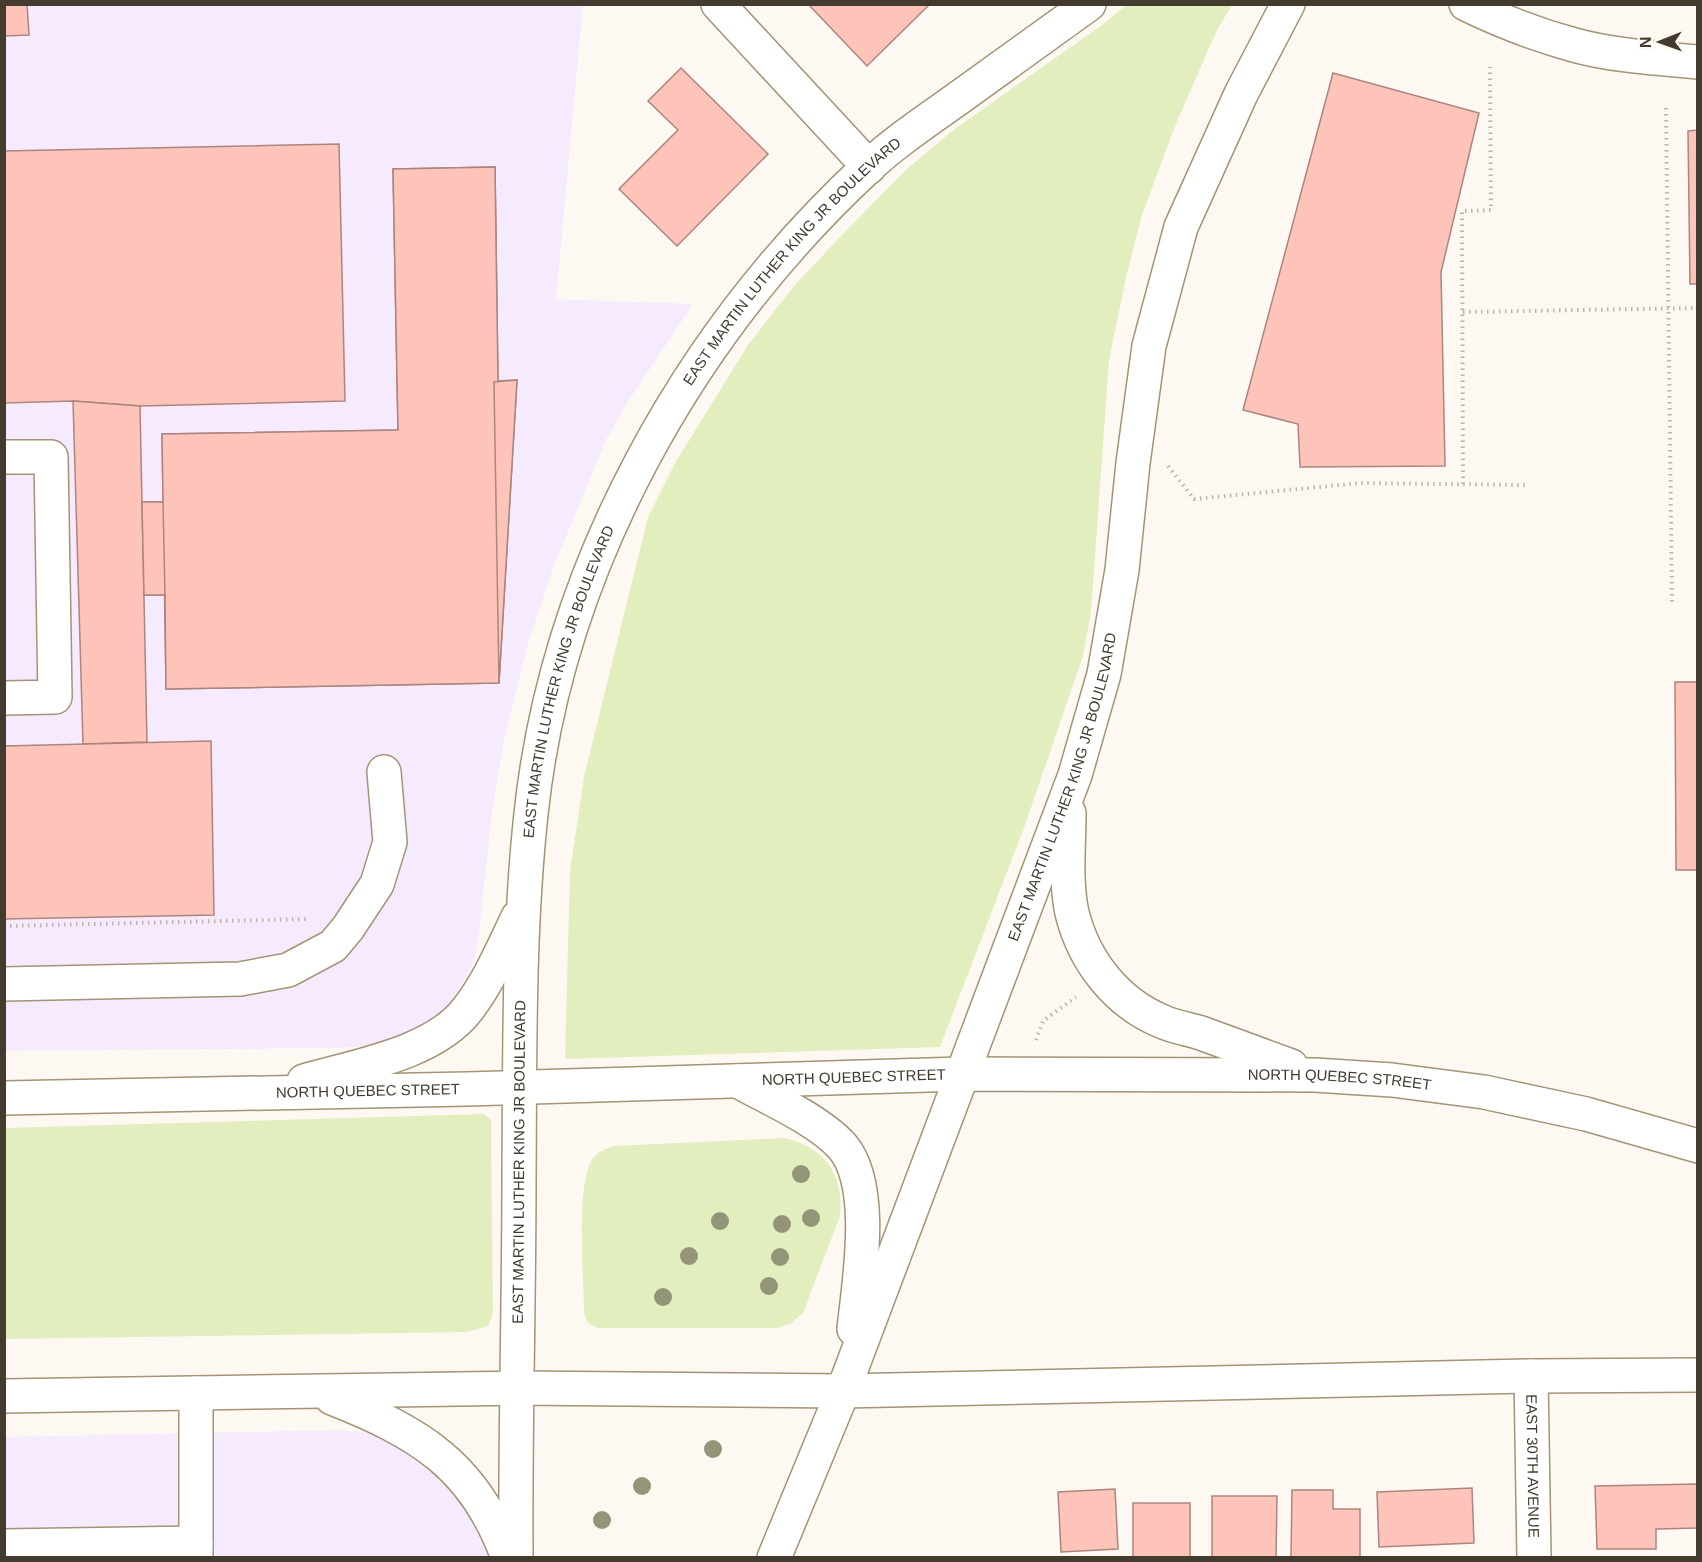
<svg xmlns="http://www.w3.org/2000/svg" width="1702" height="1562" viewBox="0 0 1702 1562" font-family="Helvetica,sans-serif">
<rect width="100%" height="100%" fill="#fdf9f2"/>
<g fill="#f6eaff">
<polygon points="4,5 583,5 556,299 693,304 631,397 607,438 553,568 530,637 505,735 492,812 478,943 472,966 452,1001 437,1017 424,1027 385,1043 341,1048 5,1051"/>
<polygon points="342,1430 374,1434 399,1441 446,1474 489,1544 490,1557 5,1557 4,1437"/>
</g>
<g fill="#e2eebd">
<polygon points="1126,5 1232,5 1217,30 1175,126 1142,215 1127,273 1109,360 1091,612 1083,656 1025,825 940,1047 565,1059 570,872 584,777 648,517 675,463 748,345 794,286 841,236 908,168 956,128 1105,23"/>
<polygon points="484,1114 491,1120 491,1132 493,1313 488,1326 467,1332 5,1339 5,1128"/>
<path d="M784 1138C825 1147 844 1174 840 1216L803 1313 790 1324 777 1328H597L588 1323 584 1313C584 1281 575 1179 594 1157 599 1151 606 1149 614 1146Z"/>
</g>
<g fill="#fec4b9" stroke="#ab857e" stroke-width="1.5">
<polygon points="4,4 27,4 29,35 4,36"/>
<polygon points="808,4 930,4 867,66"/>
<polygon points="681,68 768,154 677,246 619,189 678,130 648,101"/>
<polygon points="1333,73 1479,113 1441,272 1445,466 1300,467 1298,424 1243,410"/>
<polygon points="1698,130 1698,284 1690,284 1688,131"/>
<polygon points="339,144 345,401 140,406 73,401 4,403 4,151"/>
<polygon points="495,167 498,381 494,382 499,683 166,689 162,434 398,430 393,169"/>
<polygon points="495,167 498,381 517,380 499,683 166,689 165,595 144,595 142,502 163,502 162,434 398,430 393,169"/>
<polygon points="517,380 499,683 494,382"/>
<polygon points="73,401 140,406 147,742 83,744"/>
<polygon points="142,502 163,502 165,595 144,595"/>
<polygon points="1675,682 1698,682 1698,870 1676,870"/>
<polygon points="211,741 214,915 4,919 4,746"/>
<polygon points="1698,1484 1698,1528 1656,1529 1656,1549 1597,1549 1595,1486"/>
<polygon points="1472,1488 1474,1543 1379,1547 1377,1492"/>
<polygon points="1115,1489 1118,1549 1061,1552 1058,1492"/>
<polygon points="1292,1490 1333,1490 1333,1509 1360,1509 1360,1558 1291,1558"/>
<polygon points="1212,1496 1277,1496 1276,1558 1212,1558"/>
<rect x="1133" y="1503" width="57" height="55"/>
</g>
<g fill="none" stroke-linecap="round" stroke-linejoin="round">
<g stroke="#a49374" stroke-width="36">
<g id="minor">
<polyline points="718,4 869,167"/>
<path d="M1466 4C1501 21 1537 35 1574 45 1614 56 1657 58 1698 62"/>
<polyline points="4,457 51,457 55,697 4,698"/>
<polyline points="4,984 240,979 288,970 333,946 348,928 377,884 390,842 384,772"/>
<path id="s1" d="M1531 1376 1534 1558"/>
<polyline points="196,1543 196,1393"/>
<polyline points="4,1546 196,1543 196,1558"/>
</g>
</g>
<g stroke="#a49374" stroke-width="36">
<g id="major">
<path d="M1069 813C1069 845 1065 881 1072 913 1084 961 1116 1002 1161 1021 1174 1027 1188 1029 1201 1033 1231 1044 1261 1055 1291 1066"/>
<path d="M304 1081C355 1066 433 1054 467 1010 489 982 503 948 518 917"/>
<path d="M738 1081C770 1099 817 1119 842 1146 876 1185 859 1281 854 1329"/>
<path id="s2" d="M4 1098 467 1089 962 1074 1315 1075 1392 1080 1484 1092 1586 1114 1698 1146"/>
<polyline points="4,1396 519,1388 843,1391 1531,1376 1698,1375"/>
<path d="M332 1398C418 1432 475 1465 508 1558"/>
<path id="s3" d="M516 1558C515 1431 519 1303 519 1177 520 1056 518 934 531 814 557 568 688 334 868 167 896 141 929 119 960 97 1003 66 1046 35 1089 4"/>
<path id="s4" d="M774 1558 843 1391 1075 775 1104 674 1122 570 1133 463 1149 346 1181 227 1241 94 1288 4"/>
</g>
</g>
<g stroke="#bab5ac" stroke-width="4" stroke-dasharray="1.5 4.5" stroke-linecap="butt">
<polyline points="1666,108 1672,605"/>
<polyline points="1463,312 1698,308"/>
<polyline points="1168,466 1194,499 1361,483 1525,485"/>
<polyline points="1463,484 1462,211 1491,210 1490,67"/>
<polyline points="4,926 308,919"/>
<polyline points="1036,1040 1043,1021 1076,997"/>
</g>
<use href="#minor" stroke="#fff" stroke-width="33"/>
<use href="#major" stroke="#fff" stroke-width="33"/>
</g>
<g fill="#929578">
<circle cx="801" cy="1174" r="9"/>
<circle cx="811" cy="1218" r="9"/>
<circle cx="720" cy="1221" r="9"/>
<circle cx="782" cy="1224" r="9"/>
<circle cx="689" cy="1256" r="9"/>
<circle cx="780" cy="1257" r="9"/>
<circle cx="769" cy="1286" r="9"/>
<circle cx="663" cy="1297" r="9"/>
<circle cx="713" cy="1449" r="9"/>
<circle cx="642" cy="1486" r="9"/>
<circle cx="602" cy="1520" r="9"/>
</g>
<g text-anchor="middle" stroke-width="5" stroke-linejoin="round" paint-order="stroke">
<g font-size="15" fill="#423b2e" stroke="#fdf9f2">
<text dy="5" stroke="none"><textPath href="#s3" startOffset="1368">EAST MARTIN LUTHER KING JR BOULEVARD</textPath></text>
<text dy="5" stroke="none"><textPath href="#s3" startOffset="882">EAST MARTIN LUTHER KING JR BOULEVARD</textPath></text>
<text dy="5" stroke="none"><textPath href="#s4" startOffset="824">EAST MARTIN LUTHER KING JR BOULEVARD</textPath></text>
<text dy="5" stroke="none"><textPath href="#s2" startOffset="850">NORTH QUEBEC STREET</textPath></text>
<text dy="5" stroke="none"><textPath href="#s2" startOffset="1336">NORTH QUEBEC STREET</textPath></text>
<text dy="5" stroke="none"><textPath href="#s2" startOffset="364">NORTH QUEBEC STREET</textPath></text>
<text dy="5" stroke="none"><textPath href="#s3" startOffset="396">EAST MARTIN LUTHER KING JR BOULEVARD</textPath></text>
<text dy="5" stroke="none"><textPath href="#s1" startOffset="90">EAST 30TH AVENUE</textPath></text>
</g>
</g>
<rect width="1702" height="1562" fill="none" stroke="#423b2e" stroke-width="12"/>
<g transform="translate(1660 42) rotate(269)" stroke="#fdf9f2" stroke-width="4.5" paint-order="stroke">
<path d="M0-4.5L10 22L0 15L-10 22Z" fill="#423b2e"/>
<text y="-9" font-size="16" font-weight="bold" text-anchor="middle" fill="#423b2e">N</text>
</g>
</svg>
